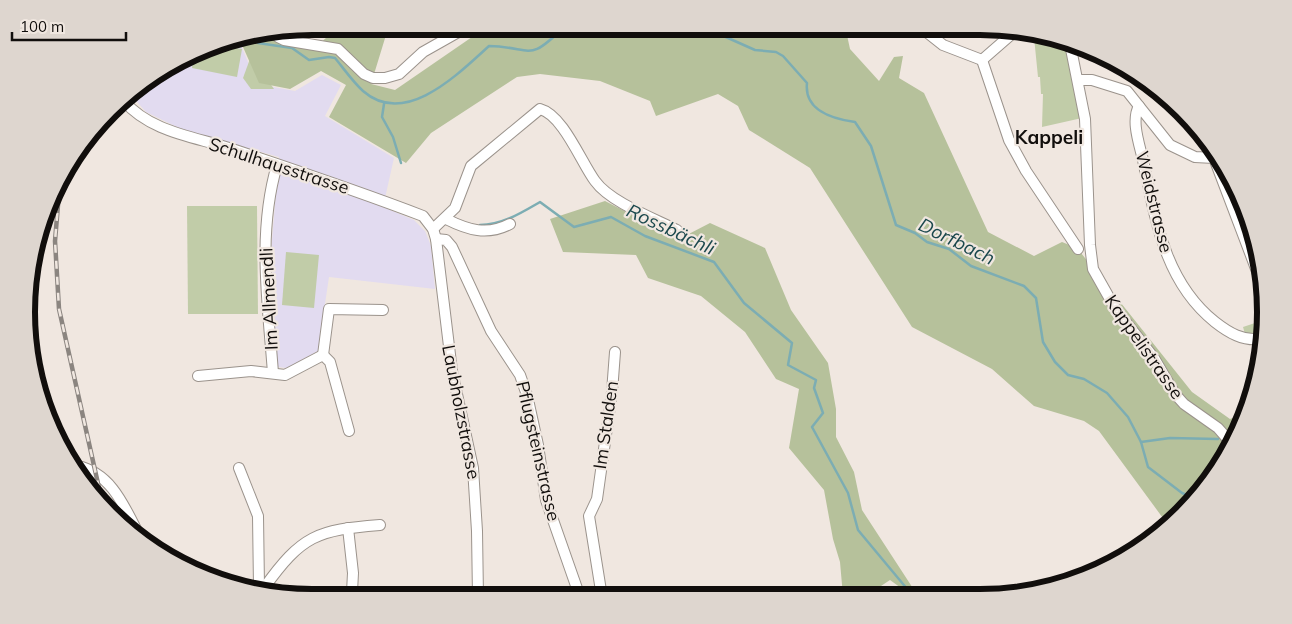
<svg xmlns="http://www.w3.org/2000/svg" width="1292" height="624" viewBox="0 0 1292 624" font-family="Mulish,sans-serif">
<rect width="100%" height="100%" fill="#f0e7e0"/>
<polygon fill="#e2dbf0" points="238,38 257,84 295,91 322,75 341,85 325,116 394,158 383,207 414,220 425,231 431,246 435,289 329,277 318,351 287,368 278,367 270,264 279,157 183,130 146,112 130,94 138,85 220,42"/>
<g fill="#c1cca8">
<polygon points="1034,37 1067,44 1082,118 1042,127 1043,94 1041,94 1040,77 1038,77"/>
<polygon points="215,44 242,49 237,77 192,68 194,55"/>
<polygon points="251,56 274,89 251,89 243,78"/>
<polygon points="187,206 257,206 258,314 188,314"/>
<polygon points="286,252 319,255 314,308 282,305"/>
<polygon points="1264,320 1261,338 1245,334 1243,327"/>
</g>
<g fill="#b6c19b">
<polygon points="339,26 373,26 386,35 371,84 395,90 488,26 800,26 824,35 834,26 845,26 850,49 879,81 894,57 903,56 899,78 924,93 988,232 1034,256 1062,242 1077,248 1192,392 1230,419 1246,413 1244,422 1207,486 1168,525 1099,431 1084,421 1034,406 992,369 912,327 810,168 749,130 738,106 718,94 656,116 650,101 600,81 540,74 517,77 431,133 406,163 329,117 346,85 321,71 290,89 259,83 239,38 280,32 291,44 315,48"/>
<polygon points="605,201 679,239 710,223 765,248 791,310 828,363 836,409 836,437 854,472 862,510 918,596 912,596 890,580 866,596 843,596 840,562 833,539 824,490 789,448 799,389 776,379 745,332 701,296 648,278 636,255 563,252 550,219"/>
</g>
<g fill="none" stroke-linecap="round" stroke-linejoin="round">
<g stroke="#7cadb3" stroke-width="2.5">
<path d="M701 26 755 50 776 52 783 56 807 83C804 110 832 119 855 122L871 146 896 225 915 233 927 242 949 249 971 266 1024 286 1036 298 1043 342 1055 362 1068 375 1084 379 1107 393 1128 417 1141 442 1148 467 1182 493 1194 498"/>
<path d="M256 35 258 43 292 48 309 60 329 57 335 58C344 69 353 82 363 91 405 128 458 74 489 46 534 47 527 64 565 26"/>
<polyline points="384,104 382,117 393,137 401,163"/>
<path d="M480 225C502 225 521 213 540 202L574 227 611 217 645 236 714 262 744 303 792 343 788 365 816 380 814 388 823 413 812 427 848 493 858 530 913 596"/>
<polyline points="1141,442 1170,438 1218,439"/>
</g>
<g stroke="#9b938c" stroke-width="12">
<g id="minor">
<polyline points="919,26 943,45 982,60"/>
<polyline points="276,32 278,37 284,40 338,49 364,74 373,78 385,78 399,74 423,52 469,26"/>
<polyline points="1070,44 1085,119 1090,245 1093,269 1115,308 1154,358 1175,394 1184,404 1218,428 1231,443"/>
<polyline points="982,60 1009,140 1026,171 1078,249"/>
<polyline points="982,60 1013,33"/>
<polyline points="1079,80 1092,80 1127,91 1170,145 1195,157 1214,158 1258,274"/>
<path d="M124 101C151 133 198 137 235 150 298 171 361 192 423 216L433 229 436 239 452 371 473 468 477 531 478 597"/>
<path d="M1139 106C1130 122 1141 148 1144 165 1156 223 1166 283 1215 322 1229 333 1243 341 1260 339"/>
<path d="M446 219C468 230 487 236 510 224"/>
<path d="M433 229 455 208 471 166 540 109C563 115 581 162 595 181 610 202 653 218 677 230"/>
<polyline points="436,239 446,240 452,247 491,331 520,375 527,395 538,445 546,500 580,597"/>
<polyline points="323,355 329,309 383,310"/>
<polyline points="323,355 330,362 349,431"/>
<path d="M273 373C268 304 257 233 277 165"/>
<polyline points="198,376 251,371 285,375 323,355"/>
<path d="M77 466C112 473 125 508 140 537"/>
<polyline points="239,468 258,516 259,587"/>
<polyline points="348,528 353,573 352,592"/>
<path d="M264 588C302 535 317 530 380 525"/>
<polyline points="602,597 589,516 597,499 612,392 615,352"/>
</g>
</g>
<use href="#minor" stroke="#fff" stroke-width="10"/>
<g stroke="#8b8580" stroke-width="4.5">
<polyline id="rail" points="60,181 55,241 59,309 101,497"/>
</g>
<use href="#rail" stroke="#f0e7e0" stroke-width="2.5" stroke-dasharray="8" stroke-linecap="butt"/>
</g>
<g text-anchor="middle" stroke-width="4.5" stroke-linejoin="round" paint-order="stroke">
<g font-size="18" fill="#110e0c" stroke="#f0e7e0">
<text transform="translate(279 166) rotate(18)" y="6">Schulhausstrasse</text>
<text transform="translate(1154 202) rotate(76)" y="6">Weidstrasse</text>
<text transform="translate(269 299) rotate(-93)" y="6">Im Allmendli</text>
<text transform="translate(1144 347) rotate(55)" y="6">Kappelistrasse</text>
<text transform="translate(461 412) rotate(79)" y="6">Laubholzstrasse</text>
<text transform="translate(606 425) rotate(-82)" y="6">Im Stalden</text>
<text transform="translate(538 451) rotate(77)" y="6">Pflugsteinstrasse</text>
</g>
<g font-size="19" font-weight="bold" fill="#110e0c" stroke="#f0e7e0">
<text x="1049" y="144">Kappeli</text>
</g>
<g font-size="19" font-style="italic" fill="#1b484d" stroke="#f0e7e0">
<text transform="translate(671 229) rotate(25)" y="7">Rossbächli</text>
<text transform="translate(957 241) rotate(26)" y="7">Dorfbach</text>
</g>
</g>
<path d="M0 0H1292V624H0ZM312 35H980A277 277 0 0 1 1257 312V312A277 277 0 0 1 980 589H312A277 277 0 0 1 35 312V312A277 277 0 0 1 312 35Z" fill="#ded6cf" fill-rule="evenodd"/>
<path fill="none" stroke="#110e0c" stroke-width="6" d="M312 35H980A277 277 0 0 1 1257 312V312A277 277 0 0 1 980 589H312A277 277 0 0 1 35 312V312A277 277 0 0 1 312 35Z"/>
<path d="M12 32v8h114v-8" fill="none" stroke="#110e0c" stroke-width="2.5"/>
<text x="20" y="32" font-size="15" fill="#110e0c" stroke="#f0e7e0" stroke-width="4" paint-order="stroke">100 m</text>
</svg>
